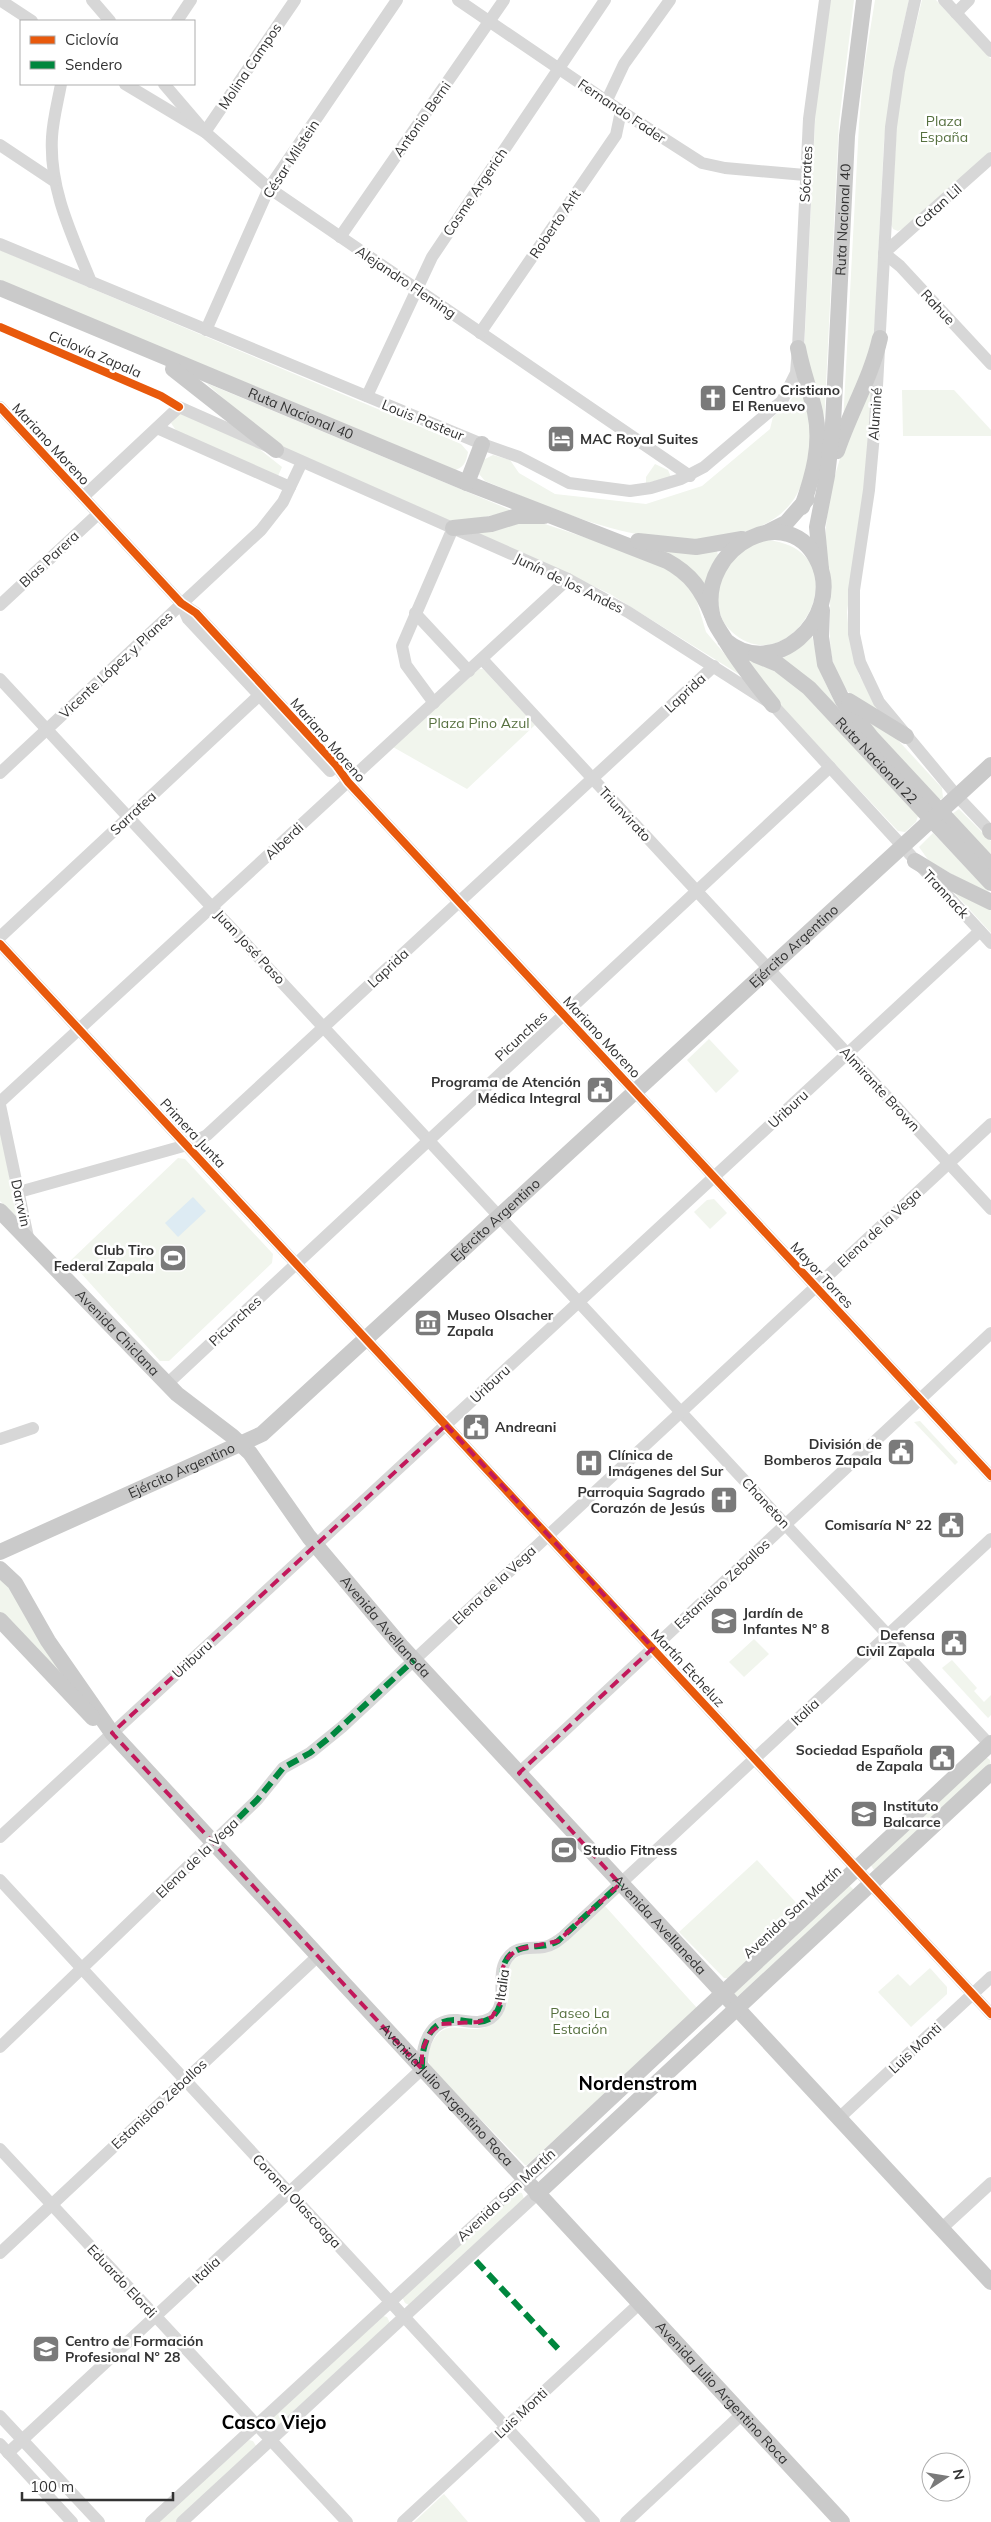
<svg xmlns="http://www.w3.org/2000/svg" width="991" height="2522" viewBox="0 0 991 2522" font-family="Mulish,sans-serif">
<rect width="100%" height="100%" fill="#fff"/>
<g fill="#f1f5ed">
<polygon points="830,0 854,0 839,122 824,425 804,352 816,102"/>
<polygon points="875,0 909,0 896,56 884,141 874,337 843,424 859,124 864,68"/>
<polygon points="922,0 936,0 991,59 991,151 904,228 898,231 893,229 891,224 897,123 904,73"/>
<path d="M0 250 461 444 468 452C466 463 464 467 453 471L0 280Z"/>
<path d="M872 382 866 472 847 612 849 637 859 675 884 718C872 709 854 700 845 688 825 660 831 631 830 599 830 575 825 551 826 527 830 475 850 428 872 382Z"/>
<polygon points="206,383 513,511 455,523 278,447"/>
<path d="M800 387C803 397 809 409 811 419 814 440 809 464 802 483 792 510 772 524 744 532 656 557 566 514 485 481L479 474 483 460 493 455 510 460 519 473 555 494 646 504 702 486 770 429 773 417 788 404Z"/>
<polygon points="902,390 954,390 991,430 991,436 903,436"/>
<polygon points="180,413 258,448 282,467 278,476 177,432 171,423"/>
<polygon points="655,464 668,470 671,477 646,483 646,477"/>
<polygon points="539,522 646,558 674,572 695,595 706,632 745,678 610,594 566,573 470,531 506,523"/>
<path d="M768 540C866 552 793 687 732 632 707 610 719 568 743 549 749 545 760 542 768 540Z"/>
<polygon points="653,549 717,551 718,555 705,584"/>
<polygon points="812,636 822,676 839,711 783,658"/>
<polygon points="747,660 760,663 795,683 918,816 916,822 905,832 898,831 772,697"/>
<polygon points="479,669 483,669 535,725 467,789 393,747"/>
<polygon points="863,719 896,738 942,788 943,798 938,800"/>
<polygon points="959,809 991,841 991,859 952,814"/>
<polygon points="933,833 991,894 991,896 929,861 919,847"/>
<polygon points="951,889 991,906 991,933"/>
<polygon points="709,1039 739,1071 716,1093 687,1060"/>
<polygon points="0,1128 17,1217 0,1201"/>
<polygon points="178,1158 185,1159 273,1254 272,1263 169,1361 160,1361 70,1261"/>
<polygon points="714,1199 727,1213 710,1229 694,1212 707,1200"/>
<polygon points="920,1421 958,1462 955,1465 914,1422"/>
<polygon points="0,1578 4,1578 82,1696 0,1614"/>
<polygon points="754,1639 769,1654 744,1677 729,1662"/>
<polygon points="952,1660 977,1688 974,1691 984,1702 991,1695 991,1715 988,1718 942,1668"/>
<polygon points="986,1757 990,1760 991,1766 874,1870 870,1864"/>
<polygon points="757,1860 802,1909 728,1978 724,1978 679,1932"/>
<polygon points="849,1885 854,1890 737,1997 734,1994"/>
<path d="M605 1906 697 2008 527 2165H525L432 2069C427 2060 427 2052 432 2043 446 2015 465 2035 486 2027 492 2024 501 2014 505 2008 514 1994 503 1975 513 1960Z"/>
<polygon points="930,1968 947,1987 947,1994 911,2027 878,1992 898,1974 910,1986"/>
<polygon points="517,2192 522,2193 524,2199 409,2305 405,2303 402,2297"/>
<polygon points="383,2316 387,2317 390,2323 275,2428 271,2427 268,2421"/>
<polygon points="249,2440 253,2441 256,2446 176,2522 157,2522"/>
<polygon points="444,2494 468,2522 414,2522"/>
</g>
<polygon fill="#ddebf3" points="193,1197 206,1211 178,1237 165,1223"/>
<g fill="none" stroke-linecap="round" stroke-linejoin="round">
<g stroke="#d7d7d7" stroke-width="12">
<polyline points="0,0 32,21"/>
<polyline points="92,0 110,21"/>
<polyline points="458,0 621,111 702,163 725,168 805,175"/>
<polyline points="915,0 899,71 891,127 875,423 869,490 854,590 854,634 860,662 879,702 957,796 991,832"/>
<polyline points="944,0 991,51"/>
<polyline points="956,13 969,0"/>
<polyline points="177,21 191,0"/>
<path d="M61 84C58 101 53 119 52 137 49 189 72 235 91 282"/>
<polyline points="125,84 205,132 269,188 690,476"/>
<polyline points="164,84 200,126"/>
<polyline points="607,100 624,64 670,0"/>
<polyline points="205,132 295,0"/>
<polyline points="0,145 54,181"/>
<polyline points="991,158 884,253 900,266 991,364"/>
<polyline points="340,237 504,0"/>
<polyline points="0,244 482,444 519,457 569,483 630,491 651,488 681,479 704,467 782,401 796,373 798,348 809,119 825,0"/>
<polyline points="206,330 269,188 397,0"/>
<polyline points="480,333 616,135 621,111"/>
<polyline points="367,396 432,257 605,0"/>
<polyline points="0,407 181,603 196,613 336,765 348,782 991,1476"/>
<polyline points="157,428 290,487"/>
<polyline points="83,497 179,407 568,579 628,612 773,705 991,943"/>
<polyline points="181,603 188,619 330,771"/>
<polyline points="0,605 98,514"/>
<polyline points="415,613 469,671"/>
<polyline points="482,659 991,1209"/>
<polyline points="0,679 991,1746"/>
<polyline points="434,703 406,665 402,646 453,528"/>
<polyline points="0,773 261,530 283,502 302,462"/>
<polyline points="0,937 266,689"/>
<polyline points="0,944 991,2014"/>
<polyline points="0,1102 568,579"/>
<polyline points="0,1105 29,1242"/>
<polyline points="19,1192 187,1145 207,1135 714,666"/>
<polyline points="167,1384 830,767"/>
<polyline points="0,1439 33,1428"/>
<polyline points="519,1773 991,1333"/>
<polyline points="0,1837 980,931"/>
<polyline points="0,1880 594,2522"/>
<polyline points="0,2047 257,1800 283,1768 310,1753 342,1727 991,1124"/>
<polyline points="838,2119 991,1977"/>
<polyline points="0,2149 347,2522"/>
<polyline points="941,2229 991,2183"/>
<polyline points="0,2253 318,1956"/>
<polyline points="0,2416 99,2522"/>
<polyline points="0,2444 72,2522"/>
<path d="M8 2453 422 2069C421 2047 429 2018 457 2020 469 2021 479 2025 491 2018 510 2004 495 1978 506 1960 515 1945 529 1949 544 1947 552 1946 558 1941 564 1936L991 1539"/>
<polyline points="151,2522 523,2180"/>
<polyline points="182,2522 537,2194"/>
<polyline points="403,2522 639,2304"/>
<polyline points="626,2522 742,2414"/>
</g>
<g stroke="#cacaca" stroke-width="16">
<path id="s1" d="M0 288 467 483 667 561C691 574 702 590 712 615"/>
<path d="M798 348C802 370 810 390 815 412 822 445 813 476 802 507"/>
<polyline points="173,369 276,450"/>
<path d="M837 451C850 412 871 378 880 338"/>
<polyline points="467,483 482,444"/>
<polyline points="453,528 491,524 517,516 544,516"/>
<polyline points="768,532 786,523 807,499"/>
<polyline points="638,541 696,547 742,539"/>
<path id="s2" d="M821 569 817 527 827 476 833 424 847 136 864 0"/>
<polyline points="822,610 821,637 825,664 843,701 871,737 991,866"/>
<path d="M725 640C774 682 842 619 819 564 791 497 698 546 712 614 714 625 721 632 726 641 740 664 756 684 773 705"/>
<path id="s3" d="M756 655 778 664 809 688 991 883"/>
<polyline points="849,701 906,736"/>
<polyline points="990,831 991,832"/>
<polyline points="915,861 948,881 991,902"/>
<path id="s4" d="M0 1211 177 1394 232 1436 250 1453 309 1537 401 1646 991 2282"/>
<path id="s5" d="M0 1552 262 1434 991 765"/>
<path id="s6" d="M0 1569 15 1583 48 1641 112 1733 842 2522"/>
<polyline points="0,1620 93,1718"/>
<polyline points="523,2180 991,1743"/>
<polyline points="537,2194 991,1772"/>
</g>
<g stroke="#00873e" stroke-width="6" stroke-dasharray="12 6" stroke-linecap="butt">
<polyline points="213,1843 257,1800 283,1768 310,1753 329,1738 414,1660"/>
<path d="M422 2069C421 2047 429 2018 457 2020 469 2021 480 2025 491 2018 512 2002 492 1971 511 1954 525 1942 543 1950 558 1941L620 1884"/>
<polyline points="476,2261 562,2353"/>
</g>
<g stroke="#fff" stroke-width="11">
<g id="cycleway">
<polyline points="0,327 161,396 179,407"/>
<polyline points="0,407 181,603 196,613 336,765 348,782 991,1476"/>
<polyline points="0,944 991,2014"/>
</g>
</g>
<use href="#cycleway" stroke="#e8590c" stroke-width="8"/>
</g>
<path fill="none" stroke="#c2185b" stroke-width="4" stroke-dasharray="10 6" stroke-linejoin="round" d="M446 1425 653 1648 519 1773 620 1884 558 1941 519 1949 509 1956 503 1967 500 2003 492 2017 478 2022 441 2024 430 2033 422 2050V2069L112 1733Z"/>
<defs>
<g id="church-square" transform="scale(1.4375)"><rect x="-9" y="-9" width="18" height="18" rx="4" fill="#7a7a7a" stroke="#fff"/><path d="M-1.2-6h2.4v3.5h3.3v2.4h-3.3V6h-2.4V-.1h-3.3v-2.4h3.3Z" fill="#fff"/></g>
<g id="hotel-square" transform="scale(1.4375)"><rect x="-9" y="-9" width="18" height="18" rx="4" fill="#7a7a7a" stroke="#fff"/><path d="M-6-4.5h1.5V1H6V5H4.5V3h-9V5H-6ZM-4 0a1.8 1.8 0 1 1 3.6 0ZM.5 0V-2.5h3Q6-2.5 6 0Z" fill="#fff"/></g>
<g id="civic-square" transform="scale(1.4375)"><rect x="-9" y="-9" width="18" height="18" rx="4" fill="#7a7a7a" stroke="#fff"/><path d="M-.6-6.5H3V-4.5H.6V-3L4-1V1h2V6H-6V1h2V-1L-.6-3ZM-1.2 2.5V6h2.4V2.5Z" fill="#fff"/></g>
<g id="stadium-square" transform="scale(1.4375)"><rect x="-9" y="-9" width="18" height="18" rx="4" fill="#7a7a7a" stroke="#fff"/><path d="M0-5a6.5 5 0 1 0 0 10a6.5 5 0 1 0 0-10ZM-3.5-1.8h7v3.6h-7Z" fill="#fff"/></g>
<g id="museum-square" transform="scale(1.4375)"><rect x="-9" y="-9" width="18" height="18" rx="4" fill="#7a7a7a" stroke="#fff"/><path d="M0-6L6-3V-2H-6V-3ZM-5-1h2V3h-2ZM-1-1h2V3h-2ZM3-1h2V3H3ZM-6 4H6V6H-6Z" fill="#fff"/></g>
<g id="hospital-square" transform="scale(1.4375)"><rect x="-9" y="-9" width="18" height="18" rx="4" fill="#7a7a7a" stroke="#fff"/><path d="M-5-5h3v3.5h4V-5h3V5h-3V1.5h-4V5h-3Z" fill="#fff"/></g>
<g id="school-square" transform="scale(1.4375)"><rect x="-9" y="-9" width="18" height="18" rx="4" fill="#7a7a7a" stroke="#fff"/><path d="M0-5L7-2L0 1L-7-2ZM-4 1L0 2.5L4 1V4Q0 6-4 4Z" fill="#fff"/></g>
<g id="university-square" transform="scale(1.4375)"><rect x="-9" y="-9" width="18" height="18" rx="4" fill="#7a7a7a" stroke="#fff"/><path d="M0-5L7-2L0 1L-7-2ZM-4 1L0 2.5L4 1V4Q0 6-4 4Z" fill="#fff"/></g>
</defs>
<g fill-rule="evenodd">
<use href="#church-square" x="713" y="398"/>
<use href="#hotel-square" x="561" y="439"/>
<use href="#civic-square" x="600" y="1090"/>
<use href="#stadium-square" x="173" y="1258"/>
<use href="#museum-square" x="428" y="1323"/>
<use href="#civic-square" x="476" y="1427"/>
<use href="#civic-square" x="901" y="1452"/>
<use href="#hospital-square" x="589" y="1463"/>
<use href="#church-square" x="724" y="1500"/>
<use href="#civic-square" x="951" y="1525"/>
<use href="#school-square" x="724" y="1621"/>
<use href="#civic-square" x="954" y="1643"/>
<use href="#civic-square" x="942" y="1758"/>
<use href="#university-square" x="864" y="1814"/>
<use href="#stadium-square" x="564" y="1850"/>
<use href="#university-square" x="46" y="2349"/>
</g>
<g text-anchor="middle" stroke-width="5" stroke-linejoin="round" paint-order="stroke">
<g font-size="14" fill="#333" stroke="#fff">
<text transform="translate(250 66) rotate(-56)" y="5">Molina Campos</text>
<text transform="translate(622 111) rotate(34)" y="5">Fernando Fader</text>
<text transform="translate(422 119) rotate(-55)" y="5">Antonio Berni</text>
<text transform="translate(291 159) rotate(-57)" y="5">César Milstein</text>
<text transform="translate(806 174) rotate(-87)" y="5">Sócrates</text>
<text transform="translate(475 192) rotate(-56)" y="5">Cosme Argerich</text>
<text transform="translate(938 206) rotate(-42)" y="5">Catan Lil</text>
<text dy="5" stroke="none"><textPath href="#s2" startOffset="351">Ruta Nacional 40</textPath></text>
<text transform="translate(555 224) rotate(-56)" y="5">Roberto Arlt</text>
<text transform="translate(406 282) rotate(34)" y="5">Alejandro Fleming</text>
<text transform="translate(938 307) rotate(47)" y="5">Rahue</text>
<text transform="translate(95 354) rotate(23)" y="5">Ciclovía Zapala</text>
<text dy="5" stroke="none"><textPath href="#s1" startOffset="326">Ruta Nacional 40</textPath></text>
<text transform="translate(875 414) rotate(-86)" y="5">Aluminé</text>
<text transform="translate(423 420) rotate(22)" y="5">Louis Pasteur</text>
<text transform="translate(51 444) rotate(47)" y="5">Mariano Moreno</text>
<text transform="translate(49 559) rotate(-43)" y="5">Blas Parera</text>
<text transform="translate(569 583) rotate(26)" y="5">Junín de los Andes</text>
<text transform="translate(116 665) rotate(-43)" y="5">Vicente López y Planes</text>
<text transform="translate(685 693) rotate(-43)" y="5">Laprida</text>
<text transform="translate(328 740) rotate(49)" y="5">Mariano Moreno</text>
<text dy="5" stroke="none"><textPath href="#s3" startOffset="162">Ruta Nacional 22</textPath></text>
<text transform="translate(133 813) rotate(-43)" y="5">Sarratea</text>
<text transform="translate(625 814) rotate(47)" y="5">Triunvirato</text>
<text transform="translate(284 841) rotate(-43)" y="5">Alberdi</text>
<text transform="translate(946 894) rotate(47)" y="5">Trannack</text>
<text dy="5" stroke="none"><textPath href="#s5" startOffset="1009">Ejército Argentino</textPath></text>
<text transform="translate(250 947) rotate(47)" y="5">Juan José Paso</text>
<text transform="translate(388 968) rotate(-43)" y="5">Laprida</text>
<text transform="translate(521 1036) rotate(-43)" y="5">Picunches</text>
<text transform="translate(602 1037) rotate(47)" y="5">Mariano Moreno</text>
<text transform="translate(880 1089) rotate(47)" y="5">Almirante Brown</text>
<text transform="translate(788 1109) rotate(-43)" y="5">Uriburu</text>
<text transform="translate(193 1133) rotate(47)" y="5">Primera Junta</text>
<text transform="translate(21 1203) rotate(78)" y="5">Darwin</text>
<text dy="5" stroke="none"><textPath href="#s5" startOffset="604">Ejército Argentino</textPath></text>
<text transform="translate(879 1228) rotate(-43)" y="5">Elena de la Vega</text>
<text transform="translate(822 1275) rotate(47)" y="5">Mayor Torres</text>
<text transform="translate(235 1321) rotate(-43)" y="5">Picunches</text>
<text dy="5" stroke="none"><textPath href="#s4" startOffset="169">Avenida Chiclana</textPath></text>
<text transform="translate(490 1384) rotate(-43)" y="5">Uriburu</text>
<text dy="5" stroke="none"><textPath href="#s5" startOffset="199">Ejército Argentino</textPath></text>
<text transform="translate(766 1503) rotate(47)" y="5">Chaneton</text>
<text transform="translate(722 1584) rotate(-43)" y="5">Estanislao Zeballos</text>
<text transform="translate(494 1585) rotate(-43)" y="5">Elena de la Vega</text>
<text dy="5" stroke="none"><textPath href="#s4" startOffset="569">Avenida Avellaneda</textPath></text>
<text transform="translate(192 1659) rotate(-43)" y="5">Uriburu</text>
<text transform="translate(688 1668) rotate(47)" y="5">Martín Etcheluz</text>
<text transform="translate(805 1712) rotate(-43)" y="5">Italia</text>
<text transform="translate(197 1858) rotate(-44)" y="5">Elena de la Vega</text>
<text transform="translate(792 1912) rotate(-43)" y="5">Avenida San Martín</text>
<text dy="5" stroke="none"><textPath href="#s4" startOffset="974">Avenida Avellaneda</textPath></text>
<text transform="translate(502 1985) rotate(-82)" y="5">Italia</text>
<text transform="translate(915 2048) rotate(-43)" y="5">Luis Monti</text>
<text dy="5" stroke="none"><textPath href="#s6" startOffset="692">Avenida Julio Argentino Roca</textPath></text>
<text transform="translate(159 2104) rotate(-43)" y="5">Estanislao Zeballos</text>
<text transform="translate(506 2195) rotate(-43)" y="5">Avenida San Martín</text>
<text transform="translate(297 2201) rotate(47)" y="5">Coronel Olascoaga</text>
<text transform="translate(206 2270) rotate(-43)" y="5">Italia</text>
<text transform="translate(122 2281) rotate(47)" y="5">Eduardo Elordi</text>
<text dy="5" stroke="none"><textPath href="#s6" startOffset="1098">Avenida Julio Argentino Roca</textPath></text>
<text transform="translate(521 2413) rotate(-43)" y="5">Luis Monti</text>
</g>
<g font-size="14" fill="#56703f" stroke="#fff">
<text x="944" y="126">Plaza<tspan x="944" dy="16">España</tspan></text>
<text x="479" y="728">Plaza Pino Azul</text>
<text x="580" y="2018">Paseo La<tspan x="580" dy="16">Estación</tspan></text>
</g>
<g font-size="14" font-weight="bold" fill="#333" stroke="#fff" text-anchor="start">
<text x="732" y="395">Centro Cristiano<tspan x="732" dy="16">El Renuevo</tspan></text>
<text x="580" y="444">MAC Royal Suites</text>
<text x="581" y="1087" text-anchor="end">Programa de Atención<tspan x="581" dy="16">Médica Integral</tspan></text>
<text x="154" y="1255" text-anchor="end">Club Tiro<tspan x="154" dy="16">Federal Zapala</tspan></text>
<text x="447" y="1320">Museo Olsacher<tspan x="447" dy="16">Zapala</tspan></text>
<text x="495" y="1432">Andreani</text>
<text x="882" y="1449" text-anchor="end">División de<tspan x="882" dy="16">Bomberos Zapala</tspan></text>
<text x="608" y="1460">Clínica de<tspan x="608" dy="16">Imágenes del Sur</tspan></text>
<text x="705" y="1497" text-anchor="end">Parroquia Sagrado<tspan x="705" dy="16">Corazón de Jesús</tspan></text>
<text x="932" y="1530" text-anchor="end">Comisaría N° 22</text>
<text x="743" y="1618">Jardín de<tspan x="743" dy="16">Infantes N° 8</tspan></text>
<text x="935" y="1640" text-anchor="end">Defensa<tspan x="935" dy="16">Civil Zapala</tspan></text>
<text x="923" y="1755" text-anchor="end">Sociedad Española<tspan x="923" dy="16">de Zapala</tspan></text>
<text x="883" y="1811">Instituto<tspan x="883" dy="16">Balcarce</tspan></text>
<text x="583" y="1855">Studio Fitness</text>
<text x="65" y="2346">Centro de Formación<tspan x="65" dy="16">Profesional N° 28</tspan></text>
</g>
<g font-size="19" font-weight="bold" fill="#000" stroke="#fff">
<text x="638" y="2090">Nordenstrom</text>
<text x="274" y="2429">Casco Viejo</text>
</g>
</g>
<rect x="20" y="20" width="175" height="65" fill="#ffffff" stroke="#adadad"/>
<rect x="30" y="36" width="25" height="8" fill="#e8590c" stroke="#adadad"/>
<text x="65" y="45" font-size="15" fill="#333333">Ciclovía</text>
<rect x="30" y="61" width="25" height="8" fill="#00873e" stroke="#adadad"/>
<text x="65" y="70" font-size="15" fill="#333333">Sendero</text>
<g transform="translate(946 2477) rotate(78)"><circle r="24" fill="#ffffff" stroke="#adadad"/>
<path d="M0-4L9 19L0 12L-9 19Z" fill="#7a7a7a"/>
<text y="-8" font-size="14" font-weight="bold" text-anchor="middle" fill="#333333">N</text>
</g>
<path d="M22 2492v8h151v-8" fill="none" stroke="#333333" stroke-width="2.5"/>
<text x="30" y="2492" font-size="15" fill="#333333" stroke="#ffffff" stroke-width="4" paint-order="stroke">100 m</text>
</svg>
